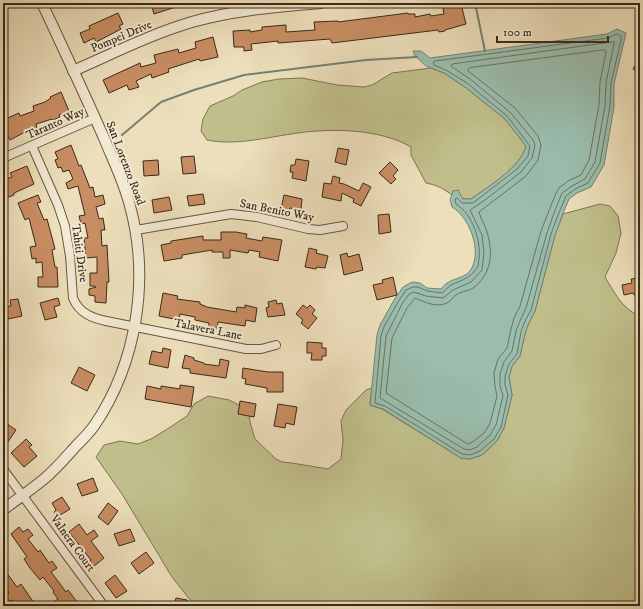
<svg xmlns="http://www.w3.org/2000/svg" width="643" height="609" viewBox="0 0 643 609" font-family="'IM FELL DW Pica',serif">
<rect width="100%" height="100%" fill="#eddfbb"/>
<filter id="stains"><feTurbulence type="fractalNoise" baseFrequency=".005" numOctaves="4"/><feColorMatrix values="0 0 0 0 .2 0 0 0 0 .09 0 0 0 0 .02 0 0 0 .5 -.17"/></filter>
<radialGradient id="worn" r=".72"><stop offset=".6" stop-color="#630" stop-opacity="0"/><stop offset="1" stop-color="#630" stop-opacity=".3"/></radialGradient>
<g fill="#c0bf8b" stroke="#7d7452">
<path d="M431 68 444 73 465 87 505 119 526 146C521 167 488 187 471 199H463L453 191 452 195C444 189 437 185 426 183L411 155V147C381 129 332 128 298 133 267 137 238 146 207 140L201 131 203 119 210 106 233 96 242 90 262 82 279 79 302 78 337 85 364 87 372 85 392 73Z"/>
<path d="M600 204 610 206 618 216 621 233 616 253 605 277C614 292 623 310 640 316V606H195L172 577 122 494 96 457 104 445 120 441 138 444 151 439 169 428 187 416 194 404 208 396 229 400 249 410 250 422 255 439 276 459 282 462 292 463 328 469 341 459 343 440 341 421 346 410 366 390 372 388 370 405 382 409 461 458 470 459 482 455 497 441 504 428 512 395 509 377 512 366 520 356 525 334 528 325 535 311 555 235 563 214Z"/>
</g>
<path fill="#9abdad" stroke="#748272" d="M617 29 626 33 614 84V107L604 165 591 187 577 193 569 199 562 216 555 235 535 311 528 325 525 334 520 356 512 366 509 377 512 395 504 428 497 441 482 455 470 459 461 458 383 409 370 405 377 335 380 325 394 300 403 287 412 282 420 283 427 288 441 289C443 287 445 284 447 283 453 279 461 278 467 274 485 258 471 218 452 207L450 200 453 191 458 190 463 199H471C488 187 521 167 526 146L505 119 465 87 444 73 426 66 415 56 413 51H421L430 58 607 34Z"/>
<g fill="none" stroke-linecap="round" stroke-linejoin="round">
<g stroke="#6a7364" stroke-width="1">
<path d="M617 34 621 36V40L611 83 610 106 600 163 588 183 575 189 566 196 558 215 551 234 531 310 524 323 521 332 517 354 509 364 505 376V385L508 395 501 427 494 439 480 451 470 455 462 454 385 406 375 403 381 336 384 327 398 302 406 290 413 287H418L427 291 442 293C445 291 448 287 451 285 462 280 469 279 477 268 479 266 478 263 479 259 481 240 473 215 456 204L455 199 457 198 462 203H473L517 169 528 156 530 146 507 116 467 83 446 70 434 65 433 62 435 61 608 38Z"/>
<polygon points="614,42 614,44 606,83 605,106 595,162 585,179 572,186 562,193 554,213 547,233 526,308 520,321 516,331 512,351 504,362 500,374 500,386 503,396 496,425 490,435 477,447 469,450 464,449 380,398 386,336 402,304 409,294 414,292 426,296 443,298 453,290 471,282 482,270 484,252 482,235 470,210 485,200 521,172 532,158 535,145 533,140 511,113 470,79 452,67 451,65 453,64"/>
<path d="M605 50 606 52 600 82 599 105 589 160 581 175 568 181 559 188 556 193 541 231 520 306 514 318 511 329 507 348 498 359 494 373 495 386 497 396 490 423 485 432 474 441 469 444 466 443 386 393 392 338 407 308 415 298C424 302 437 308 447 303 451 301 453 297 456 295 462 291 470 291 476 286 492 271 493 252 487 232 485 225 481 219 479 212L526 176 538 160 541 145 538 136 515 108 468 71V69L469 68Z"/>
</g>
<g stroke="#748272" stroke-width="2">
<polyline points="475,3 485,51"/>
<polyline points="122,135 161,102 194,90 244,75 366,60 417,57"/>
</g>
</g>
<g fill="#c98d63" stroke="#3a291a">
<polygon points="151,3 185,3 185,4 154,14"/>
<polygon points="461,4 466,24 445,30 445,31 439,32 438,30 332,43 330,39 278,43 278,41 251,44 252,50 244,51 244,47 234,47 233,31 250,30 250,32 262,30 262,27 286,25 286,32 315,30 314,22 338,21 338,22 408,13 408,14 415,14 415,17 430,14 431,16 444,14 443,8"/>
<polygon points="118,13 123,24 119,26 121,29 96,42 94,38 84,43 80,33 90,29 89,26"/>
<polygon points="213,37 218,57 200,61 199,59 168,69 169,72 152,78 151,74 136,81 139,87 129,90 127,85 109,93 103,80 140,63 141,67 156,63 154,55 178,49 179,53 196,48 195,42"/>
<polygon points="640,58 640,74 633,69"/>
<polygon points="61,92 69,111 59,115 60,117 53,120 52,119 36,124 37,128 27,131 10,140 3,125 3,120 19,113 20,116 34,111 33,106 45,102 51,98 50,97"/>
<polygon points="71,145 79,166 81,165 90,188 93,187 95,197 103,195 105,204 96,207 99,219 103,218 105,230 101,230 102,246 107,245 109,282 107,282 106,303 95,302 95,296 89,295 89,289 96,287 95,286 90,286 90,273 97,273 97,257 86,258 84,238 88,238 85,223 81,224 79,216 85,215 78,186 68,189 66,183 73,179 69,170 63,172 61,167 58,168 55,160 58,159 55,152"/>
<polygon points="338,148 349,150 346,165 335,162"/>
<polygon points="194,156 196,173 183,174 181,157"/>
<polygon points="296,159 309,161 306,181 292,178 293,172 290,172 291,165 295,165"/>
<polygon points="158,160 159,175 144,176 143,161"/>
<polygon points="390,162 398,170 393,176 396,179 391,184 379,173"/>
<polygon points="27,166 34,184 14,193 14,195 3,199 3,180 12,177 10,173"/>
<polygon points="333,176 340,178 339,183 344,184 359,191 363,183 371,187 361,206 353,202 354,199 342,193 341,201 322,197 324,183 331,184"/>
<polygon points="203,194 205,204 189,206 187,196"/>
<polygon points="38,195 41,202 37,203 44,220 47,219 54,245 55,249 52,250 55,267 57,267 58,287 38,287 38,277 43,277 42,262 36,263 36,258 32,259 30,247 36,246 29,218 25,220 18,203"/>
<polygon points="284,195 302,199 301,210 290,208 289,211 281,209"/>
<polygon points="169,197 172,210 154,213 152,200"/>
<polygon points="389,214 391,232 379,234 378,215"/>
<polygon points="221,232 236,232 247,234 246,238 262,241 263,237 282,240 278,261 259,257 260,252 249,250 248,253 230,250 230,258 223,258 223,252 212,252 212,250 182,255 182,258 164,261 161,245 171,243 171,241 203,236 203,240 221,240"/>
<polygon points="309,248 317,250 316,253 328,256 325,268 317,267 316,269 305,267"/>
<polygon points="347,253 348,257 359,254 363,270 344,275 340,255"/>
<polygon points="393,277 397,295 377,300 373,285 383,283 382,280"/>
<polygon points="640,278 640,294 634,295 633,293 624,295 622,285 632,283 631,279"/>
<polygon points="163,293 178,296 177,299 200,302 200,304 207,307 236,312 237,307 245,308 245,305 257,308 255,322 246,320 245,326 218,322 217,328 209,327 209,323 195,320 195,317 180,314 179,320 159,316"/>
<polygon points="58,298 60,305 54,307 57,317 45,320 40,303"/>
<polygon points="18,299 22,316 8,319 5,307 11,306 10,300"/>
<polygon points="276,300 277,304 282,303 285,315 268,317 266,308 269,307 268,302"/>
<polygon points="303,305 307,308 310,305 315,310 312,314 317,318 308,329 301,323 303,320 296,314"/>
<polygon points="307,342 322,343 322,348 326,348 326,356 322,356 322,360 311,360 312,353 307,353"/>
<polygon points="163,348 171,350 168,368 149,364 152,351 162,353"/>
<polygon points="185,355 194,358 194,360 204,363 204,364 219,366 220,359 229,361 226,378 190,373 190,369 182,368"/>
<polygon points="79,367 95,375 87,391 71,383"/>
<polygon points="243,368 268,372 283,372 283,392 267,392 267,388 245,384 246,379 242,378"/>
<polygon points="180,385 194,387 191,407 145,399 147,386 161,389 161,386 180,389"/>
<polygon points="240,401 256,404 254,417 238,414"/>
<polygon points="278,404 297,407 294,425 286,423 285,428 274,426"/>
<polygon points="3,421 16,430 3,449"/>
<polygon points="26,439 32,445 29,447 37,456 24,467 11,453"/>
<polygon points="93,478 98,491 82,496 77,484"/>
<polygon points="62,497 70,509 57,517 54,512 56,510 52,503"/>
<polygon points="108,503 118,511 108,525 98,517"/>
<polygon points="79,524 87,535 94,530 98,536 91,541 104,558 93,567 89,562 91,560 69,532"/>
<polygon points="19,527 23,532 28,529 33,535 28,539 38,552 40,550 49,563 52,561 57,568 51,572 66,592 68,590 80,606 59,606 55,601 58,599 53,592 54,591 43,577 40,580 30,568 24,559 27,557 11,534"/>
<polygon points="130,529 135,541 119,546 114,534"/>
<polygon points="146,552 154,563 139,574 131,563"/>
<polygon points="3,568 17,587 21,584 36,606 16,606 12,600 10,602 5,595 9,593 3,585"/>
<polygon points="115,575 127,591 116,598 105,583"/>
<polygon points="176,598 187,600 186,606 174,606"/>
</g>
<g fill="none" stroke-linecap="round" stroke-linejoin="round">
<g stroke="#675642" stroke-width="10">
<g id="minor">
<path d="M32 146 58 205 65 226 70 256 73 298C79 313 92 318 106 321L246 349H261L276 345"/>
<polyline points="3,158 95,118"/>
<polyline points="136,230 231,214 257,217 308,229 320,230 343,226"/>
<polyline points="3,469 104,606"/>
</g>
</g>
<g stroke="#675642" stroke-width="12">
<g id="tertiary">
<path d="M73 71C112 54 151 34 192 22 234 10 277 7 321 3"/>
<path d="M3 510C17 499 31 490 44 479 56 469 66 457 76 446 82 440 89 433 94 426 137 363 150 279 130 206 124 182 113 160 104 138 84 93 63 48 42 3"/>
</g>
</g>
<use href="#minor" stroke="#f3ead3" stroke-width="8"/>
<use href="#tertiary" stroke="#f3ead3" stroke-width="10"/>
</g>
<g text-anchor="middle" stroke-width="4" stroke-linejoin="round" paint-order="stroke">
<g font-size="12" fill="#3a291a" stroke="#f3ead3">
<text transform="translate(121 36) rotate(-23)" y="4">Pompei Drive</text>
<text transform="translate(55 123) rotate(-24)" y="4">Taranto Way</text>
<text transform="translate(126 163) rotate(69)" y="4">San Lorenzo Road</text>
<text transform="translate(277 210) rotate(11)" y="4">San Benito Way</text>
<text transform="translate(80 253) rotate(82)" y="4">Tahiti Drive</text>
<text transform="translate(208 329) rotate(11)" y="4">Talavera Lane</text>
<text transform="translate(73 543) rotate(54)" y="4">Valnera Court</text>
</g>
</g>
<rect width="643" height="609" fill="none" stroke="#eddfbb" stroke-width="16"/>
<rect x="4" y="4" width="635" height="601" fill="none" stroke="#3a291a" stroke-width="2"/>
<rect x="8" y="8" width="627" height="593" fill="none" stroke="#3a291a"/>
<path d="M497 36v6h111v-6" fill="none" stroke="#3a291a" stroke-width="2"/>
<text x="503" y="36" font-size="12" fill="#3a291a" stroke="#f3ead3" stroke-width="3" paint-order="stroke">100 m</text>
<rect width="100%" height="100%" filter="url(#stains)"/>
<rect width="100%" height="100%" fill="url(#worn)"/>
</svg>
